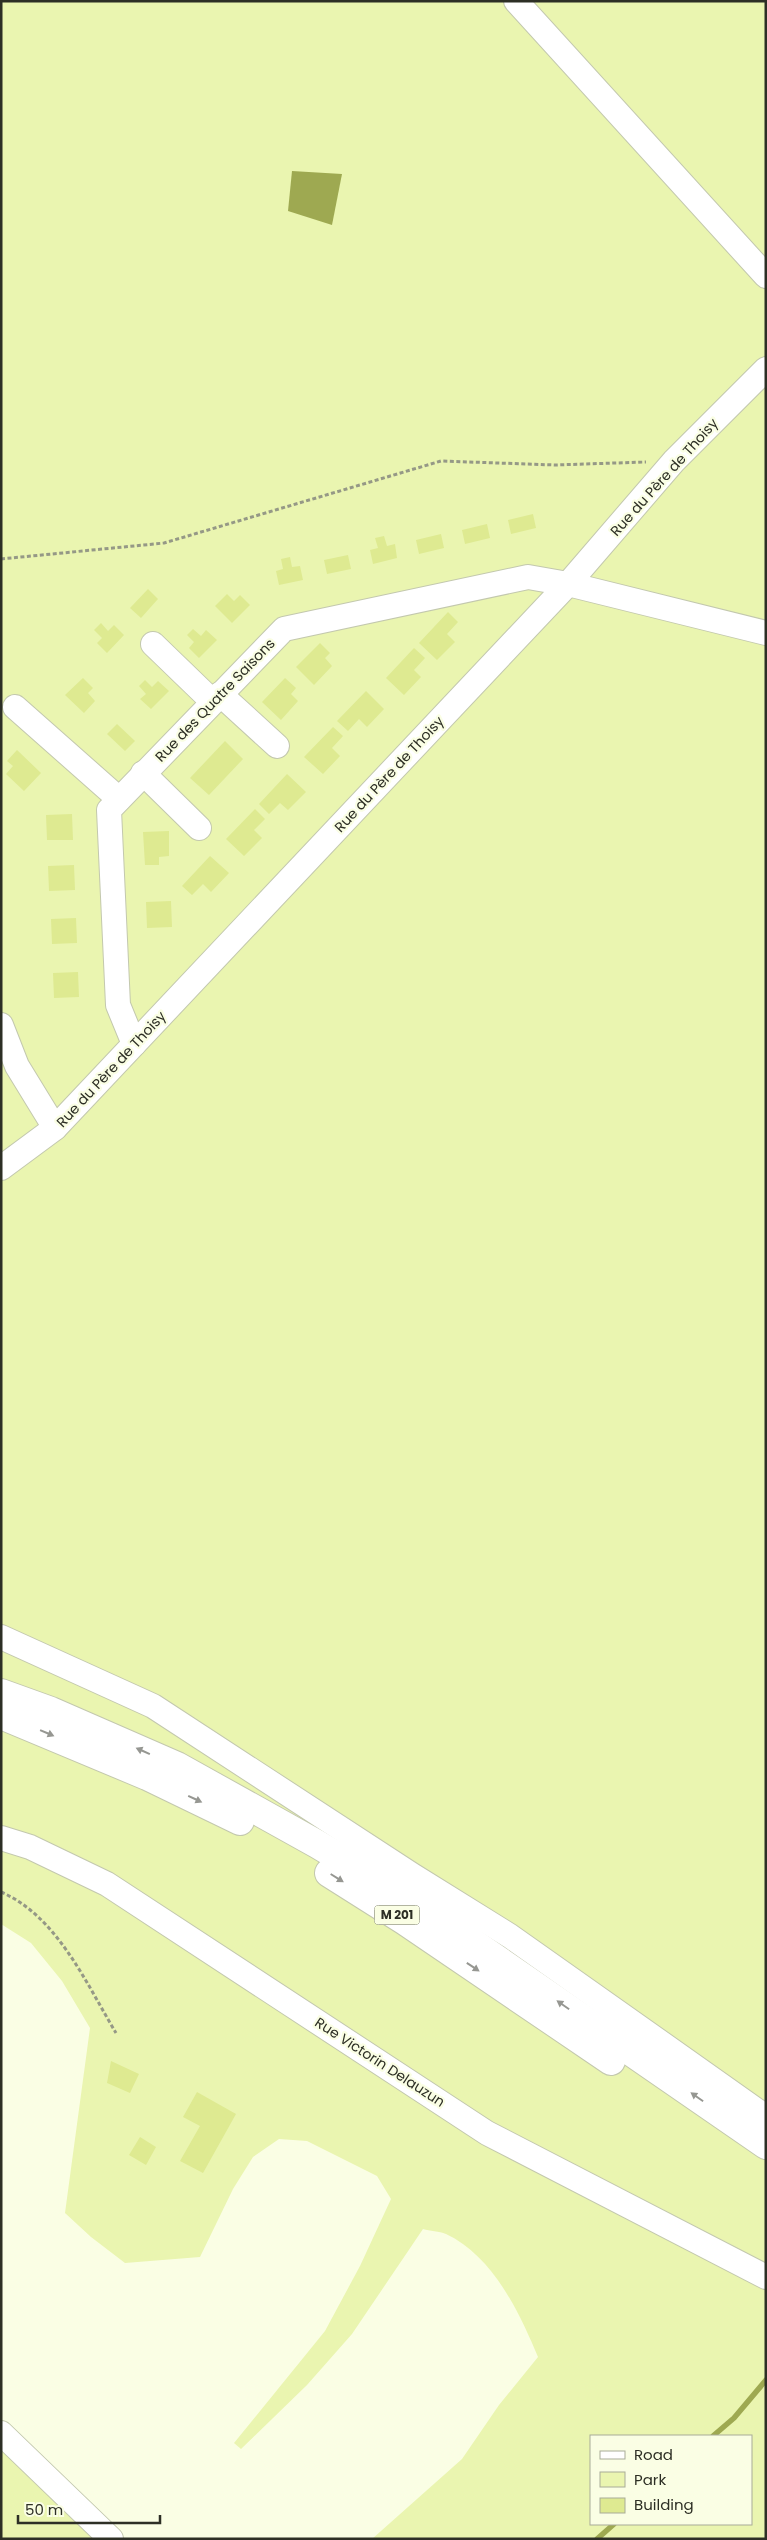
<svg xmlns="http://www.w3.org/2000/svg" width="767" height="2540" viewBox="0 0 767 2540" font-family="Poppins,sans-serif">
<rect width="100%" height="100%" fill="#fafee4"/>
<g fill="#eaf5b0" fill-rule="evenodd">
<path d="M1 1H766V2539H372L462 2459 499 2405 538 2357C519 2312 493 2256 446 2234 439 2231 430 2231 423 2229L352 2334 307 2385 241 2449 234 2443 325 2331 360 2266 391 2199 377 2176 307 2141 279 2139 253 2157 233 2189 200 2257 125 2263 91 2237 65 2213 90 2028 62 1981 31 1943 1 1924ZM591 2436H751V2524H591Z"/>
<polygon points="1,2443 94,2539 1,2539"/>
</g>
<polygon fill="#9ea951" points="292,171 342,174 332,225 288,211"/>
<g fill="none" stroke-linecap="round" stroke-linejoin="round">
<g stroke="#9ea951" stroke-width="5.5">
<polyline points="713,2436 734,2418 766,2380"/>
<polyline points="597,2539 614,2524"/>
</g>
</g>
<g fill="#deea91">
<polygon points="533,514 536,528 511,534 508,520"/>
<polygon points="487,524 490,538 465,544 462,530"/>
<polygon points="441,534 444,548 419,554 416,540"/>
<polygon points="384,536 387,546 395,544 397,558 373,564 370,550 378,548 375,538"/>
<polygon points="348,555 351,569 327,574 324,560"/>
<polygon points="290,557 292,567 300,566 303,580 279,585 276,571 283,569 281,559"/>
<polygon points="148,589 158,599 141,618 130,608"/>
<polygon points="227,594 234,601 240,595 250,605 232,623 215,606"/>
<polygon points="448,612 458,622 447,634 455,642 437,660 419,643"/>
<polygon points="101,623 108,631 114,625 124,635 107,653 97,643 102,638 94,630"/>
<polygon points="193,629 201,636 206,630 217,640 199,658 189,648 194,642 187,635"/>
<polygon points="320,643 330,653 325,658 332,666 314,685 296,667"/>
<polygon points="414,648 425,658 414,670 421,677 404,695 386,678"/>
<polygon points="83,678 93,688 88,693 95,701 84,713 65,695"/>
<polygon points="285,678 296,688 291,694 298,701 281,720 262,702"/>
<polygon points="145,680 152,687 158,681 169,691 151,709 140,699 146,694 139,686"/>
<polygon points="366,691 384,709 367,727 359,719 348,731 337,721"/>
<polygon points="117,724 135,741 125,751 107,734"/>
<polygon points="333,727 343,736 332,748 340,756 323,774 304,757"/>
<polygon points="225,741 243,759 209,795 190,778"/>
<polygon points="17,750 41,773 24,791 6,774 13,766 7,761"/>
<polygon points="287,774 306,792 288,810 280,803 269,814 259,804"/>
<polygon points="255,809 265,819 254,830 262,838 244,856 226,839"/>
<polygon points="72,814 73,840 47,840 46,815"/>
<polygon points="169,831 169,856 159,857 159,865 145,865 143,832"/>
<polygon points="210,856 229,873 211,892 203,884 192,895 182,886"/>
<polygon points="74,865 75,890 49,891 48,866"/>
<polygon points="171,901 172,927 147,928 146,902"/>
<polygon points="76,918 77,943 52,944 51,919"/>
<polygon points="78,972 79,997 54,998 53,973"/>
<polygon points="111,2061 139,2074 130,2093 107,2083"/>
<polygon points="197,2092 236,2114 203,2173 180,2161 200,2126 183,2117"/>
<polygon points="140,2137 156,2147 146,2165 129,2155"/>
</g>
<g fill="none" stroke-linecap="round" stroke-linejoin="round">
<g stroke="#c3c8ae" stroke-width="26">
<g id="minor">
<polyline points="516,1 766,276"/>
<polyline points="153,644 212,701"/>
<polyline points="220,694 277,746"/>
<polyline points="15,707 119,799"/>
<polyline points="143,773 199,828"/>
<polyline points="1,1025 17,1066 55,1128"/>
<polyline points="134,1044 118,1005 109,810 284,629 528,577 568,584 766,633"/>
<polyline points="1,1168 55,1128 568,584 674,461 766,369"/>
<polyline points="1,1637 153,1706 412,1875 510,1936 766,2117"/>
<polyline points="1,1838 30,1847 107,1884 487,2133 766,2277"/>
<polyline points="1,2433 111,2539"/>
</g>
</g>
<g stroke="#c3c8ae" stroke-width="30">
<g id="highway">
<polyline points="1,1693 51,1711 177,1766 317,1844 414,1902 766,2145"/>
<polyline points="1,1715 147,1776 240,1821"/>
<polyline points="329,1873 405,1921 611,2061"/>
</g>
</g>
<g stroke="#959886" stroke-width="3" stroke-dasharray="4 2.5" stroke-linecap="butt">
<polyline points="1,559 164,543 441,461 555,465 646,462"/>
<path d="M1 1892C57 1916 86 1983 116 2033"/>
</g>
<use href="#minor" stroke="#fff" stroke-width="24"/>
<use href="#highway" stroke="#fff" stroke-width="28"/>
</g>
<defs><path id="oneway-solid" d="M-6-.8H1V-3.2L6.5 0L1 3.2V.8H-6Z" transform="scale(1.25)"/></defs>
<g fill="#969792">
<use href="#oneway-solid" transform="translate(47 1733) rotate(23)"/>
<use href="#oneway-solid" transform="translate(143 1751) rotate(-156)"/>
<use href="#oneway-solid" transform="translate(195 1799) rotate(25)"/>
<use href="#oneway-solid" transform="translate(337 1878) rotate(32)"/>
<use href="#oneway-solid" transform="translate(473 1967) rotate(34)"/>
<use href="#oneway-solid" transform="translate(563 2005) rotate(-145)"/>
<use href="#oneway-solid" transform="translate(697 2097) rotate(-145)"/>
</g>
<g text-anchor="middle" stroke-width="4.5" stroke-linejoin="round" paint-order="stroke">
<rect fill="#fafee4" stroke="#6a6d5e" stroke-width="1" x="374.5" y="1905.5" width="45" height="19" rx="4"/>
<g font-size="12" font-weight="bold" fill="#2d2f25">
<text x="397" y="1919">M 201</text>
</g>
<g font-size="14" fill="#2d2f25" stroke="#fafee4">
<text transform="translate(664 477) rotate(-48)" y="5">Rue du Père de Thoisy</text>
<text transform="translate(215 700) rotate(-46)" y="5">Rue des Quatre Saisons</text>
<text transform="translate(389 774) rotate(-47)" y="5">Rue du Père de Thoisy</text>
<text transform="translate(111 1069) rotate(-47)" y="5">Rue du Père de Thoisy</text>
<text transform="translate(380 2062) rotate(33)" y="5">Rue Victorin Delauzun</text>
</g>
</g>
<rect width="767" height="2540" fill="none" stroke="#2d2f25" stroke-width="5"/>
<rect x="590" y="2435" width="162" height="90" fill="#fafee4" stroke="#a8ab98"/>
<rect x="600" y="2451" width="25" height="8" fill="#ffffff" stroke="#a8ab98"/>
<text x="634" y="2460" font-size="15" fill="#2d2f25">Road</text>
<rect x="600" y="2472" width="25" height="15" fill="#eaf5b0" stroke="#a8ab98"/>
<text x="634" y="2485" font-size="15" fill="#2d2f25">Park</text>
<rect x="600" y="2498" width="25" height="15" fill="#deea91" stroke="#a8ab98"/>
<text x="634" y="2510" font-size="15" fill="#2d2f25">Building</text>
<path d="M18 2515v8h142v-8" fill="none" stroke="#2d2f25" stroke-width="2.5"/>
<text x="25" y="2515" font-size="15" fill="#2d2f25" stroke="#fafee4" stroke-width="4" paint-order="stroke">50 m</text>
</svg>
